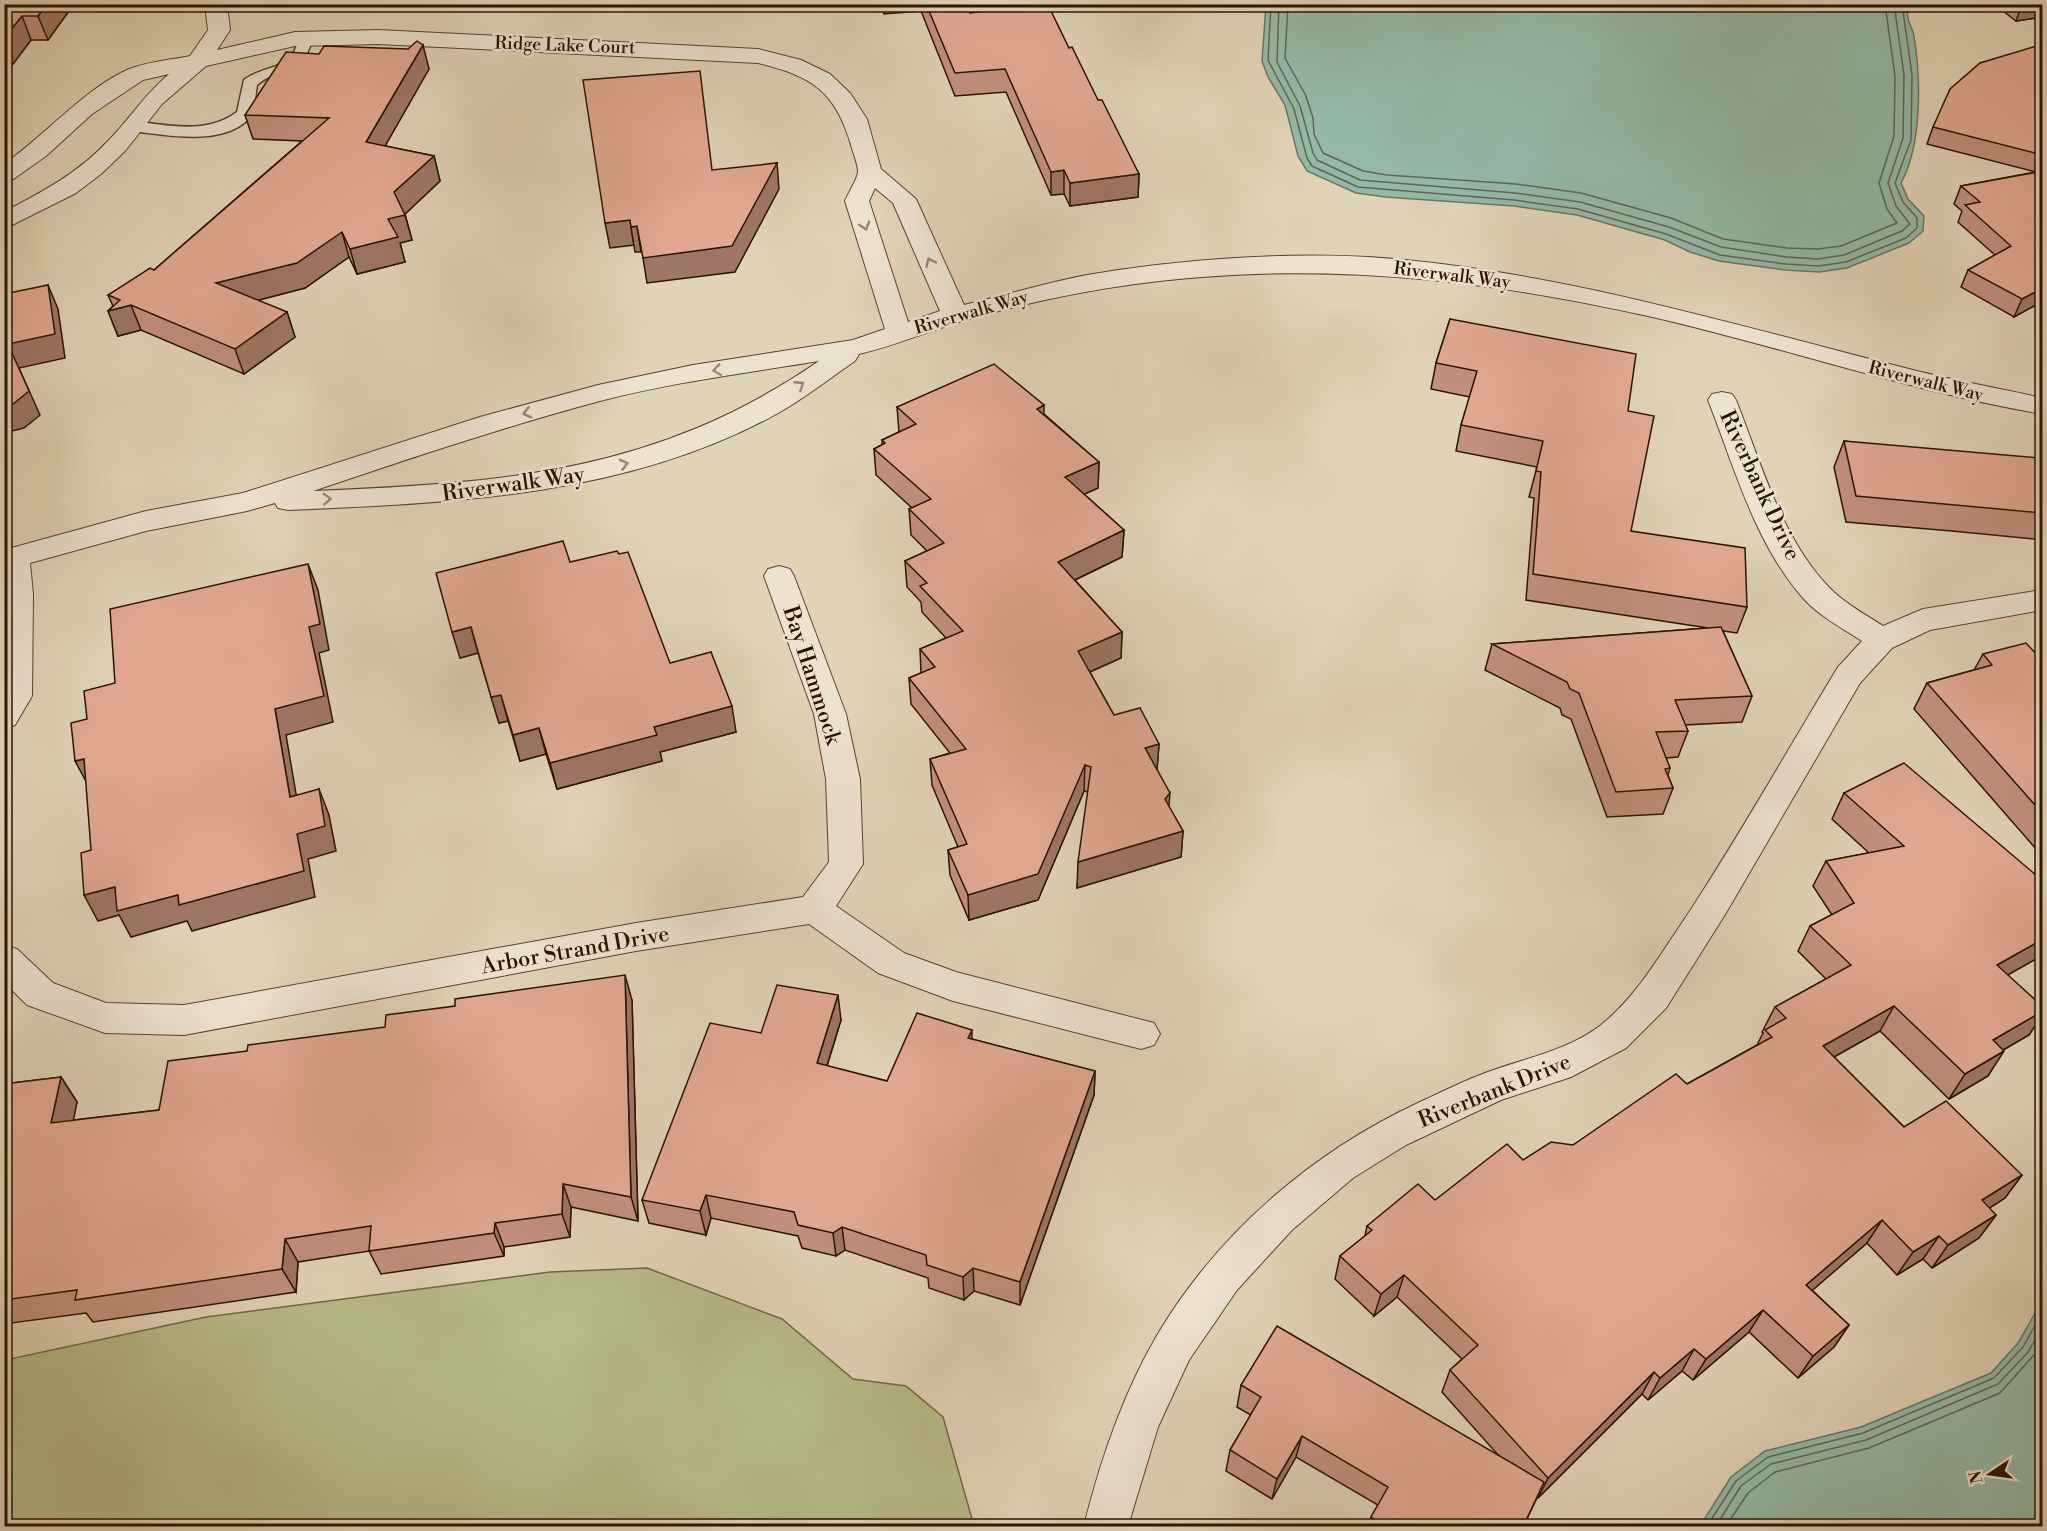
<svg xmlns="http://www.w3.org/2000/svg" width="2047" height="1531" viewBox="0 0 2047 1531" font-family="'Libre Bodoni',serif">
<rect width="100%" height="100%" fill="#e1d3b6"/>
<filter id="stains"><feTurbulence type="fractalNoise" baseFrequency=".00333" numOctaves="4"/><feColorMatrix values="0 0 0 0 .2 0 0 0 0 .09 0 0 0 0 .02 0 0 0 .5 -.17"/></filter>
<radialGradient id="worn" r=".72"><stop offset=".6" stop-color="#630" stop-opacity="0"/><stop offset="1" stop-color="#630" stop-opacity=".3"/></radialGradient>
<polygon fill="#b7bb8b" stroke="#716746" stroke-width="1.5" points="647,1268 782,1319 853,1379 906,1386 943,1417 974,1526 5,1526 5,1360 206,1317 550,1272"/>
<g fill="#95b9a9" stroke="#6b7766" stroke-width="1.5">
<path d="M1266 5H1907C1908 9 1907 13 1908 18 1909 24 1913 30 1914 36 1921 79 1922 145 1901 183L1908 199 1924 216 1923 231 1909 243 1847 268 1819 272 1785 270 1719 261 1690 252 1665 240 1577 215 1514 206 1385 197 1356 193 1307 171 1298 156 1285 105 1268 77 1262 61Z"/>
<polygon points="2042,1301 2042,1526 1700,1526 1731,1477 1765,1451 1861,1427 1991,1373 2018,1343"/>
</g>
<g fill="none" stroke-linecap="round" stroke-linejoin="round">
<g stroke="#606656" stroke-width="1.5">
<polyline points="1271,4 1268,60 1294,109 1307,158 1312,166 1358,187 1514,200 1578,209 1666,234 1720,255 1786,264 1818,266 1846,262 1906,238 1917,228 1917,218 1903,202 1895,183 1911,140 1912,75 1902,4"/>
<polyline points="1279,4 1277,62 1300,106 1313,153 1317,160 1360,180 1515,193 1580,202 1669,227 1721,247 1787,257 1818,259 1844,255 1902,231 1910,224 1896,206 1888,183 1903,138 1904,75 1894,4"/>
<polyline points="1288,4 1285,58 1306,96 1313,118 1314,134 1323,153 1363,171 1387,175 1516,184 1581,193 1671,218 1723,239 1787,248 1818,249 1841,246 1897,223 1887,209 1879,183 1894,136 1895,76 1885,4"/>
<polyline points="1707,1526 1736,1481 1768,1457 1863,1433 1994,1378 2023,1347 2042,1313"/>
<polyline points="1716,1526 1741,1486 1771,1464 1866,1440 1998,1384 2028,1352 2042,1328"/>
<polyline points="1726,1526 1748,1493 1775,1472 1869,1448 2000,1393 2042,1346"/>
</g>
<g stroke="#58432f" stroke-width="3">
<path id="lane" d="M306 34 313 38C299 82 285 62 257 85L253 114C227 148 168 135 132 131L124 126 132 121C167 125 207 135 237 112L244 80C257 69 282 68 291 57 296 51 297 42 301 35Z"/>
</g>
<g stroke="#58432f" stroke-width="2">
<g id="street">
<path d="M205 4H227L230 30 217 50 295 32 378 30 758 49 801 60 830 74 850 93 867 119 881 169 916 199 964 305C1005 295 1046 283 1087 275 1174 260 1280 252 1368 257 1554 269 1733 325 1913 370 1956 381 1999 388 2042 398V414C1909 391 1780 346 1648 316 1500 283 1353 265 1202 277 1121 283 1041 298 963 321 928 331 894 346 859 354L855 361C830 378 806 397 780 412 630 496 456 503 288 510L278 508 275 503 247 511 146 531 30 563 33 594 32 696 15 725 4 729V550L146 511 243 493 480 417 598 385 693 365 853 340 885 329 845 201C848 193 857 180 858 172 858 164 853 153 851 145 835 90 811 76 758 63L378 44 295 46 206 66 162 104 125 151 101 174 76 193 4 229V212C42 192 78 173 107 142 130 119 143 96 169 74L143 80 92 114 46 156 12 180 4 182V164C45 136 83 90 127 70 145 62 171 60 190 56L208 30ZM875 188 893 203 940 311 908 322 869 201ZM819 361C657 473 503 483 313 491 408 459 503 427 600 401 672 382 746 373 819 361Z"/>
<path d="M1722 392 1732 394 1736 400C1760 460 1780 533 1824 582 1840 601 1863 613 1883 626L1923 609 2042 590V610L1930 630 1892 648 1860 683 1726 913 1666 1008 1626 1048 1571 1077 1501 1100 1406 1145 1353 1178 1292 1230 1237 1290 1189 1360 1158 1427 1128 1526H1084C1100 1461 1124 1391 1159 1332 1220 1231 1314 1151 1420 1102 1440 1093 1459 1083 1480 1075 1520 1059 1566 1052 1601 1025 1637 996 1660 955 1686 917 1739 836 1787 751 1838 667L1862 641C1842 628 1819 616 1803 598 1755 544 1734 466 1708 400L1712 394Z"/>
<polygon points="779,566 790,569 794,576 846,714 860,779 863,864 836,906 904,953 956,972 1154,1023 1160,1034 1154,1045 1141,1049 953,1001 878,973 809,924 636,951 184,1035 105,1033 27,1005 4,982 4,945 17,949 53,983 106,1003 184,1005 636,923 803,897 829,862 826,779 814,714 764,576 768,569"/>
</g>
</g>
<use href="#lane" fill="#ece2d0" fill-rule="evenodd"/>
<use href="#street" fill="#ece2d0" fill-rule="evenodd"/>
</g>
<g fill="#c2907d" stroke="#2b1302" stroke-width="1.5">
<polygon points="4,4 74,4 48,40 31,40 4,76"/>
<polygon points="657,4 761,4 759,11 657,6"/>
<polygon points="873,4 966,4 970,13 1069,48 1139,174 1138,197 1070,206 1064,194 1051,195 1006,92 955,96 921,11 884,14 882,7 874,8"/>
<polygon points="1994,4 2043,4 2043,17 2016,21"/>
<polygon points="2043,44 2043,301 2014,317 1961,287 1968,270 1995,255 1958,222 1962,211 1954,204 1961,186 2036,172 1927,144 1933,127"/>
<polygon points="429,69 385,146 434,156 440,181 405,214 412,240 400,243 405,262 357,274 349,257 305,288 257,300 287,312 295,337 244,374 141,330 118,336 108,311 113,306 108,295 154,270 302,141 253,139 245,115"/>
<polygon points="1450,319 1628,411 1631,531 1747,607 1737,633 1723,631 1752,696 1742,722 1685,725 1688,731 1678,757 1666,758 1670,768 1668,775 1673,788 1663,814 1607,817 1571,719 1562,715 1560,708 1485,670 1492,644 1708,628 1526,600 1534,498 1529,497 1537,467 1456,451 1461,425 1470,397 1431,389 1436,363"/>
<polygon points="897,407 1044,414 1099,462 1098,488 1084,494 1124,530 1122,557 1075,580 1122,632 1121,658 1090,672 1114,715 1159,744 1157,769 1169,807 1183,831 1181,857 1077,888 1088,792 1084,791 1038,900 969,920 950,875 948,850 958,847 932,785 930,759 950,753 911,704 909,678 921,673 920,649 946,638 922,612 921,602 907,587 905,561 927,551 911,535 909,509 912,508 876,475 874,449 882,445 882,440 899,432"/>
<polygon points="1844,441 2043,469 2043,540 1952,531 1846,522 1834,467"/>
<polygon points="570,562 670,663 736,732 660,752 662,761 557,789 546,754 520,761 508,721 499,723 478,653 460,658"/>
<polygon points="1983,654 2043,661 2043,857 1914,709 1927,683 1974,670"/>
<polygon points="1844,793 2043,881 2043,955 2007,975 2043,1007 2043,1014 2029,1035 2003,1050 1988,1076 1949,1099 1880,1031 1834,1057 1904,1127 2022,1175 2005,1198 1989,1208 1996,1215 1979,1238 1932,1268 1923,1259 1897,1275 1867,1243 1812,1290 1849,1325 1834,1347 1798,1378 1749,1332 1693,1380 1682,1371 1648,1400 1642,1394 1538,1498 1537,1498 1523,1527 1368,1527 1371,1517 1378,1505 1296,1457 1272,1499 1226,1471 1230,1450 1251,1415 1237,1407 1241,1385 1500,1457 1442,1392 1450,1370 1462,1359 1397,1297 1374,1316 1335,1279 1340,1256 1365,1236 1367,1226 1435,1200 1523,1160 1573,1145 1687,1084 1757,1045 1763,1033 1762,1032 1775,1007 1826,979 1798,951 1810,926 1832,915 1813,886 1826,861 1869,853 1832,819"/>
<polygon points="632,1000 638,1221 571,1207 570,1237 504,1247 504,1256 381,1274 369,1251 298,1262 296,1292 93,1322 86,1313 4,1324 4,1084 61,1077 77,1102 73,1120 159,1110 247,1051"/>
<polygon points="841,1020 827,1066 887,1081 972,1039 1095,1071 1094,1095 1020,1305 974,1291 964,1300 929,1288 928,1278 845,1250 836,1256 802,1248 798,1236 711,1218 706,1235 649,1223 642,1200 761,1033"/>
</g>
<g fill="#9e7666" stroke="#2b1302" stroke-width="1.5">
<polygon points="47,4 74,4 48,40 38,16"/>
<polygon points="2022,4 2043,4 2043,17 2016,21"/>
<polygon points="22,16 31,40 4,76 4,38"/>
<polygon points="423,45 429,69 373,167 366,142"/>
<polygon points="434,156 440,181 403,216 405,215 412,240 400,243 405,262 357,274 350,249 388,219 394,192"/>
<polygon points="777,163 779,189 735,272 647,283 643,258"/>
<polygon points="1064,170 1064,194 1051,195 1051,172"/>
<polygon points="1139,174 1138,197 1070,206 1070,183"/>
<polygon points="630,220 634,245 610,248 605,223"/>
<polygon points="637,226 641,252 635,252 631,227"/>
<polygon points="342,232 349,257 305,288 225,309 216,283"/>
<polygon points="48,285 58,309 65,358 19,368 40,415 24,428 4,433 4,406 8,344"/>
<polygon points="2043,288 2043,301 2014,317 2022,299"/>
<polygon points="131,305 141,330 118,336 108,311"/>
<polygon points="287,312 295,337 244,374 235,349"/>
<polygon points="1044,405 1044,432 1037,409"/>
<polygon points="1099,462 1098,488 1065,503 1065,477"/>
<polygon points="1124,530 1122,557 1058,588 1058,562"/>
<polygon points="308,564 318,590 329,650 319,653 333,722 286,735 301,823 290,797 275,709 309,627"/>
<polygon points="471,627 478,653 460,658 452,632"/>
<polygon points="1122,632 1121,658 1078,677 1078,651"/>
<polygon points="501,695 508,721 499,723 491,697"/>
<polygon points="732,706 736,732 660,752 662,761 557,789 550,763 654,727"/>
<polygon points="539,728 546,754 520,761 513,735"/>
<polygon points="1159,744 1157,770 1145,748"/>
<polygon points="84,759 89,787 75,761"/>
<polygon points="1085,765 1084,791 1038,900 969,920 968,895"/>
<polygon points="319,789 329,815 336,851 308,859 315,897 192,931 187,921 131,937 119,915 98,921 84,895 115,887 178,895 297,834"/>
<polygon points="1170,793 1168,818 1165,799"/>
<polygon points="1183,831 1181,857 1077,888 1078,862"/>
<polygon points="2043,939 2043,955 1981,990 1997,965"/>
<polygon points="625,975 632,1000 638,1221 631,1197"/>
<polygon points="838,995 841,1020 820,1088 817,1063"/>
<polygon points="1894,1006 1880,1031 1809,1071 1823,1046"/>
<polygon points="2043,1011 2043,1014 2029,1035 1977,1065 1993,1040"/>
<polygon points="972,1030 972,1055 968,1038"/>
<polygon points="2004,1051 1988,1076 1949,1099 1965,1074"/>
<polygon points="1095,1071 1094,1095 1020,1305 1020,1282"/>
<polygon points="61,1077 77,1102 68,1147 51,1123"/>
<polygon points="2022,1175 2005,1198 1965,1224 1982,1200"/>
<polygon points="563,1184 571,1207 570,1237 562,1214"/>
<polygon points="706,1195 711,1218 706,1235 700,1211"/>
<polygon points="1996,1215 1979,1238 1932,1268 1948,1245"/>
<polygon points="1882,1220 1867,1243 1792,1308 1806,1285"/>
<polygon points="495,1223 504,1247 504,1256 494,1233"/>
<polygon points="842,1227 845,1250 836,1256 833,1233"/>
<polygon points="1939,1236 1923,1259 1897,1275 1913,1252"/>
<polygon points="285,1239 298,1262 296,1292 282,1269"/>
<polygon points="973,1268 974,1291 964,1300 963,1277"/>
<polygon points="1404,1275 1397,1297 1374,1316 1381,1294"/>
<polygon points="1763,1310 1749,1332 1693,1380 1706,1359"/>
<polygon points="1849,1325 1834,1347 1798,1378 1813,1356"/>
<polygon points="1694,1349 1682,1371 1648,1400 1660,1378"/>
<polygon points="1654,1372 1642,1394 1538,1498 1548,1478"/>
<polygon points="1302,1436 1296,1457 1272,1499 1277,1479"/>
</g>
<g fill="#e2a891" stroke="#2b1302" stroke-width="1.5">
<polygon points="4,4 47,4 38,16 22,16 4,38"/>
<polygon points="926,4 966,4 970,13 1045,4 1050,9 1069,48 1072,47 1098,100 1102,100 1139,174 1070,183 1064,170 1051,172 1005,69 955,73"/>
<polygon points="417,41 423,45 366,142 434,156 394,192 405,215 388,219 398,237 350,249 342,232 297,263 216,283 287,312 235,349 131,305 108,311 120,300 108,295 150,268 154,270 329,118 245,115 286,52 319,54 324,46 408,49"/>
<polygon points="2043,44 2043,155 1933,127 1950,89 1980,63"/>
<polygon points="700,71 712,170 777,163 732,246 643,258 637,226 631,227 630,220 605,223 583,80"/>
<polygon points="2043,171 2043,288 2022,299 1968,270 2011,246 1965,205 1980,202 1961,186"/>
<polygon points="48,285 55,334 8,344 29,391 13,404 4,406 4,294"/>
<polygon points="1450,319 1636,354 1628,411 1654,416 1631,531 1745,548 1747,607 1533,574 1541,472 1536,471 1543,441 1461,425 1477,371 1436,363"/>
<polygon points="994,364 1044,405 1037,409 1099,462 1065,477 1124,530 1058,562 1122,632 1078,651 1114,715 1140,708 1159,744 1145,748 1170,793 1165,799 1183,831 1078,862 1091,767 1085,765 1038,874 968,895 948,850 967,844 930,759 966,749 909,678 935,667 920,649 963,631 920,586 927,583 905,561 944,543 909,509 931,499 874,449 885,443 882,440 916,424 897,407"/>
<polygon points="1844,441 2039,458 2043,469 2043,513 1856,496"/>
<polygon points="563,541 570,562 617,551 619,554 628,552 670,663 711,652 732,706 654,727 657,735 550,763 539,728 513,735 501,695 491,697 471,627 452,632 436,573"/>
<polygon points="308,564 320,624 309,627 324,696 275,709 290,797 319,789 325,826 297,834 304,871 179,905 178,895 117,911 115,887 84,895 81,853 91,850 84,759 75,761 71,723 87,719 84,691 115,683 110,609"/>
<polygon points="1721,627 1752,696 1675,700 1688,731 1656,732 1670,768 1665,769 1673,788 1616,792 1579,693 1570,689 1567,682 1492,644"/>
<polygon points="2026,643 2043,661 2043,814 1927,683 1992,665 1983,654"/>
<polygon points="1904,763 2043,881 2043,939 1997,965 2043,1007 2043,1011 1993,1040 2004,1051 1965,1074 1894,1006 1823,1046 1904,1127 1946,1101 2022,1175 1982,1200 1996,1215 1948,1245 1939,1236 1913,1252 1882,1220 1806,1285 1849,1325 1813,1356 1763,1310 1706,1359 1694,1349 1660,1378 1654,1372 1548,1478 1450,1370 1478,1345 1404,1275 1381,1294 1340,1256 1372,1230 1367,1226 1418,1184 1435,1200 1507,1144 1523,1160 1551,1142 1573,1145 1676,1074 1687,1084 1772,1037 1765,1030 1786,1018 1775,1007 1851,965 1810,926 1854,903 1826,861 1904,846 1844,793"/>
<polygon points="625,975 631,1197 563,1184 562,1214 495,1223 494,1233 369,1251 371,1226 285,1239 282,1269 75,1300 77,1290 4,1300 4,1084 61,1077 51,1123 159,1110 168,1061 247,1051 248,1045 385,1027 386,1015 455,1006 455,999"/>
<polygon points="777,985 838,995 817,1063 887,1081 917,1013 972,1030 968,1038 1095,1071 1020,1282 973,1268 963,1277 927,1265 926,1255 842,1227 833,1233 798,1225 794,1212 706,1195 700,1211 642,1200 710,1023 761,1033"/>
<polygon points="1277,1326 1544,1482 1523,1527 1386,1527 1371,1517 1388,1487 1302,1436 1277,1479 1230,1450 1261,1397 1241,1385"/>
</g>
<defs><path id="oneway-chevron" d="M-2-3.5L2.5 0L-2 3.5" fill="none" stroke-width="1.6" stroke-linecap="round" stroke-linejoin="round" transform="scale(1.5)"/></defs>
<g stroke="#958573">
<use href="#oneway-chevron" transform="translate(865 226) rotate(72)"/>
<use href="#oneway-chevron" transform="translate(930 262) rotate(-115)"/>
<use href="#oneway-chevron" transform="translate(717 370) rotate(172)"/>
<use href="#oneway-chevron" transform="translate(800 385) rotate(-33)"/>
<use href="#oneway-chevron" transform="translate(527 413) rotate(165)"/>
<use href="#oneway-chevron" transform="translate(624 464) rotate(-15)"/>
<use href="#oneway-chevron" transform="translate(327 499) rotate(-2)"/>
</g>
<g text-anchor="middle" stroke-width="5" stroke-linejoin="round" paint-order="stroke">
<g font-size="18" fill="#2b1302" stroke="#ece2d0">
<text transform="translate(565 45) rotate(2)" y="6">Ridge Lake Court</text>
<text transform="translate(1452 275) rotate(7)" y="6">Riverwalk Way</text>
<text transform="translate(971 312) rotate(-16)" y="6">Riverwalk Way</text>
<text transform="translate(1926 381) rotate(14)" y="6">Riverwalk Way</text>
</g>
<g font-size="22" fill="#2b1302" stroke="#ece2d0">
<text transform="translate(513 483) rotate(-8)" y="8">Riverwalk Way</text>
<text transform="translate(1761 485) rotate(65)" y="8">Riverbank Drive</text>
<text transform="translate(813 675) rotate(72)" y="8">Bay Hammock</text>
<text transform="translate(575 949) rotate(-10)" y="8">Arbor Strand Drive</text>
<text transform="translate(1494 1090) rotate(-22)" y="8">Riverbank Drive</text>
</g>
</g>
<rect width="2047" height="1531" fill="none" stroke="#e1d3b6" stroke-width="24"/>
<rect x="6" y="6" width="2035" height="1519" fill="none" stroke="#2b1302" stroke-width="3"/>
<rect x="12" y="12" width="2023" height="1507" fill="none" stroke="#2b1302" stroke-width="1.5"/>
<g transform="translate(1990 1474) rotate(257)" stroke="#ece2d0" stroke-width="4.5" paint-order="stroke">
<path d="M0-4.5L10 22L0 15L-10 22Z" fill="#2b1302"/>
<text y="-9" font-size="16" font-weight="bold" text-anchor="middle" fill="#2b1302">N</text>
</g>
<rect width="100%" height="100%" filter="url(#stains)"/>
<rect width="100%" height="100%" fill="url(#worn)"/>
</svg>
